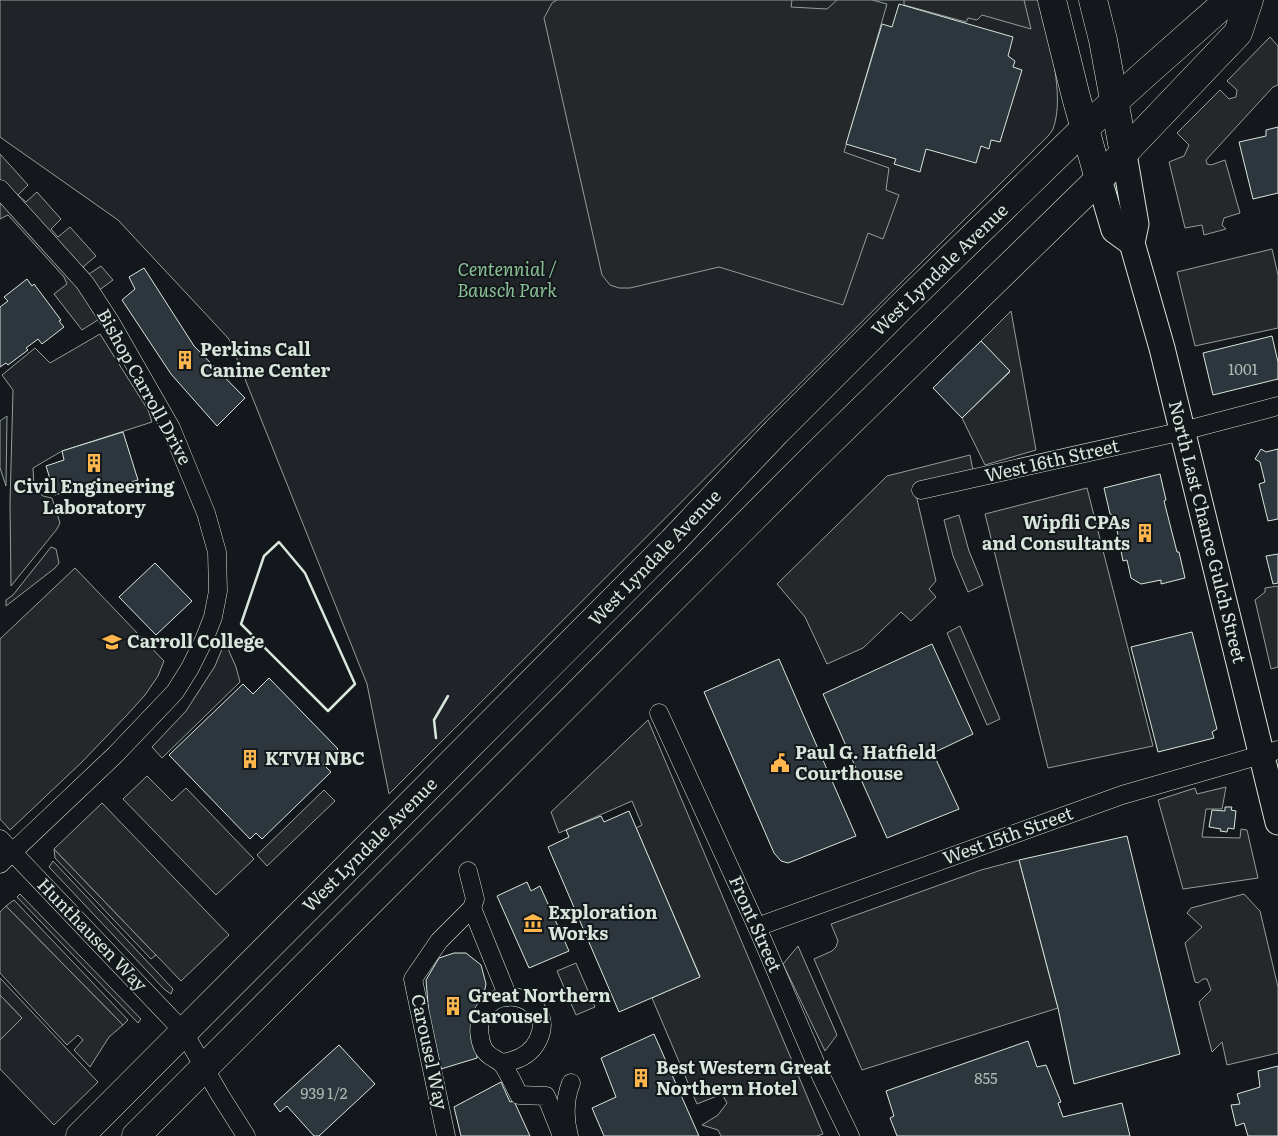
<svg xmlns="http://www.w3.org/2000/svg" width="1278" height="1136" viewBox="0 0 1278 1136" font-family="Literata,serif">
<rect width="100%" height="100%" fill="#14181c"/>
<g fill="#202428" stroke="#939e99">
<path d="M0 0H1040C1047 36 1066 94 1053 129 1049 137 1038 145 1032 152L389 794 367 684 229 339 118 220 0 137Z"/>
<polygon points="100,334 148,410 152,422 62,451 33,468 34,488 43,496 52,498 60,523 57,529 11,586 10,503 13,390 2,375 35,348 50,363"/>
<polygon points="7,416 6,486 0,468 0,421"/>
<polygon points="51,547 56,549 59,563 55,568 6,606 6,600 13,595"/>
<polygon points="225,642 236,667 240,682 162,758 152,747 186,711 215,666"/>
<polygon points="54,849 156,955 151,959 55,858"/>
<polygon points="53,861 173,989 171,994 164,989 49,867"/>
<polygon points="20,894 141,1019 138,1023 17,897"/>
<polygon points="14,900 128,1020 123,1025 6,906"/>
<polygon points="576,963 595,1007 576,1015 557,971"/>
<polygon points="0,978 98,1082 54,1125 0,1069 0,1040 22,1018 0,995"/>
</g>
<g fill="#24282b" stroke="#939e99">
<polygon points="557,0 792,0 791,7 827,9 837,0 872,0 887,4 844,152 889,168 886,190 899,195 883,239 868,233 843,305 719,267 630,288 619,288 610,285 602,275 544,18 552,3"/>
<polygon points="904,0 1024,0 1031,29 982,15 977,20 968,18 966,22 904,5"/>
<polygon points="1270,37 1278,46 1278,85 1273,87 1206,160 1207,164 1211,165 1225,160 1240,213 1224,218 1222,225 1226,229 1204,235 1202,225 1185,228 1169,162 1184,156 1189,145 1177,133 1220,90 1229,99 1236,97 1237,90 1227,81"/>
<polygon points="0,154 28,185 18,195 26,202 37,192 61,219 51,229 58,237 70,227 96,256 83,267 89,274 101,266 113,280 98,291 112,311 82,330 54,294 67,284 64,277 8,215 0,219"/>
<polygon points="1272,249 1278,275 1278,328 1195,346 1177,272"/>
<polygon points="1011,311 1036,450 985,465 962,418 1010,372 981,341"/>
<polygon points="970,455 973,471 914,486 936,581 929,589 936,597 911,621 901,612 863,648 827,664 805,617 777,584 887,476"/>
<polygon points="1087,488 1153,746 1048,768 985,514"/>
<polygon points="959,515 969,551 983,585 968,592 953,556 944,520"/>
<polygon points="75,568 164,661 158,676 145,695 127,715 82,762 10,830 0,819 0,639"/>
<polygon points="1278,586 1278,667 1271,669 1255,600 1265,592 1265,588"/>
<polygon points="960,626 1000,719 987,725 947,633"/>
<polygon points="648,720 823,1134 817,1136 721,1136 718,1130 702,1125 718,1115 727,1103 722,1094 697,1104 652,998 700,976 636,828 642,825 632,801 559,833 551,812"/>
<polygon points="147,776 172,801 186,788 254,859 216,895 123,799"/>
<polygon points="1226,787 1222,809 1206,809 1202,837 1240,838 1241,829 1247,830 1258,878 1183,889 1158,800 1195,788 1197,794"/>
<polygon points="324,790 335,801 267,866 257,855"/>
<polygon points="102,803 229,935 181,981 54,849"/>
<polygon points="1019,860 1058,1008 862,1070 814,959 832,951 836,947 838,941 831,924 981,870"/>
<polygon points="1244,894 1260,911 1278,987 1278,1053 1227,1065 1222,1042 1212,1052 1199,1002 1211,990 1207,979 1203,979 1198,983 1195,982 1185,943 1202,927 1187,913 1191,908"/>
<polygon points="6,906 123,1025 109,1037 90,1067 74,1050 83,1040 78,1035 67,1045 0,973 0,912"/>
<polygon points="798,946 837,1035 825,1051 783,964"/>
<polygon points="0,995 22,1018 0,1040"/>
</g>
<g fill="#2c363c" stroke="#d8e6dc">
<polygon points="899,4 1013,37 1008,56 1015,61 1013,67 1022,70 1000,142 991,140 989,149 981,146 976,163 926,149 920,172 894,164 896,159 846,144 882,24 892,27"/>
<polygon points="1278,127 1278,193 1253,199 1239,142 1266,136 1266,130"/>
<polygon points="144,268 194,346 245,398 217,426 171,374 122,300 135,289 129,277"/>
<polygon points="27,279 32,286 34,284 61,320 59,321 64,327 42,344 38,339 26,348 28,350 8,365 6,363 0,367 0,307 8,301 4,297"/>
<polygon points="1272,336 1278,362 1278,379 1213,395 1203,353"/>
<polygon points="981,341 1010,371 962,418 933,388"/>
<polygon points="123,432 138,480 96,492 94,483 55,495 46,466 64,460 62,451"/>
<polygon points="1261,449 1266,452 1278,449 1278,519 1268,521 1259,484 1265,482 1260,462 1255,459"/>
<polygon points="1160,474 1166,500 1164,501 1177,552 1179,552 1185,578 1161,584 1161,580 1141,584 1131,578 1127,560 1123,561 1114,515 1110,514 1104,488"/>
<polygon points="1278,554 1278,583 1273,584 1266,556"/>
<polygon points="155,563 192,601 156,635 119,597"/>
<polygon points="1192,632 1217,729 1212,732 1214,738 1158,752 1131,647"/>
<polygon points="932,644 973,734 933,753 959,809 887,838 823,694"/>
<polygon points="779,659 856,836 788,863 781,861 774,853 704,692"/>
<polygon points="269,678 338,749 323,764 331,772 262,839 256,833 250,839 169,755 243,684 253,694"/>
<polygon points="1225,807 1232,807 1231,810 1236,811 1234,829 1228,828 1227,832 1220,831 1221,829 1209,827 1212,810 1225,811"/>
<polygon points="629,811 700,977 619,1012 548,847 569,837 566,830 601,816 604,822"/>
<polygon points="1127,836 1180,1054 1074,1084 1058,1008 1019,860"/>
<polygon points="527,882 531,891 540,886 569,951 529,968 497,896"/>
<polygon points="454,953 466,953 481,965 486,984 483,998 474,1014 477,1058 441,1069 429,1016 426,980 439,958"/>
<polygon points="654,1034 699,1136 604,1136 592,1108 616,1097 601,1058"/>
<polygon points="1028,1041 1037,1067 1046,1065 1061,1102 1058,1103 1063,1117 1122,1103 1130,1136 897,1136 890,1118 894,1116 886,1091"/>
<polygon points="339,1045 375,1084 319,1136 314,1136 287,1106 280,1112 274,1104"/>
<polygon points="1278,1066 1278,1136 1248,1136 1244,1123 1236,1126 1231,1105 1240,1104 1237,1094 1260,1087 1258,1071"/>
<polygon points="501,1082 510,1102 514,1101 530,1136 461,1136 454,1107"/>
</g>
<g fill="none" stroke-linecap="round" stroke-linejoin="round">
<g stroke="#d8e6dc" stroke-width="19">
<g id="street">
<polyline points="0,189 85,283 111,323 171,428 206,513 217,552 218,591 213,617 204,640 190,668 175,692 115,755 0,864"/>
<polyline points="921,490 1183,431 1278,406"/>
<polyline points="659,713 757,927 821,1076 850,1136"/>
<polyline points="0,839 183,1031 220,1095 246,1136"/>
<polyline points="472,908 508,997"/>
<polyline points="757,927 1122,795 1278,750"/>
<path d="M501 1063C517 1061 531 1055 538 1040 558 999 493 978 481 1018 478 1027 479 1039 483 1048 489 1059 498 1058 503 1065 509 1074 514 1085 519 1095L546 1096 562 1136"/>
<polyline points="446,1136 413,979 439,941 472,908 475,899 468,871"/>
<path d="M569 1136C564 1117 564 1101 571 1083"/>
</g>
</g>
<g stroke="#d8e6dc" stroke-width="27">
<g id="secondary">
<polyline points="1124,154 1136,224 1132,243 1162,348 1278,822"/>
<polyline points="1099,179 1114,230 1132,243"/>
</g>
</g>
<g stroke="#d8e6dc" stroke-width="29">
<g id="primary">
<polyline points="1052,0 1076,97 1099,179"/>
<polyline points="1093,0 1103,40 1124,154"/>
</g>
</g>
<g stroke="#d8e6dc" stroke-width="29">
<g id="highway">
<polyline points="80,1136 673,541 776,432 901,307 1085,128 1146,73 1223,5 1246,0"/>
<polyline points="136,1136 811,460 1099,179 1238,33 1249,0"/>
</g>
</g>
<use href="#street" stroke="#14181c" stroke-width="18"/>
<use href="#secondary" stroke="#14181c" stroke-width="25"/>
<use href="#primary" stroke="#14181c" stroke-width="28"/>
<use href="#highway" stroke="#14181c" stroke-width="28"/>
<g stroke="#d8e6dc" stroke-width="2.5">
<polygon points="279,542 305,573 355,684 328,711 241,624 264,556"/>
<polyline points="436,738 434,720 448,696"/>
</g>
</g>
<defs>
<g id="building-bare" transform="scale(1.5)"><path d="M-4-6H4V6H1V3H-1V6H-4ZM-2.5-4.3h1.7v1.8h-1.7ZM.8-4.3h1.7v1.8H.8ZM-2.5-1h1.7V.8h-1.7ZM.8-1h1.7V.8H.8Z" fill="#ffb74d" stroke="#14181c" stroke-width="2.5" paint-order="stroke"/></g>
<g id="university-bare" transform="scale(1.5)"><path d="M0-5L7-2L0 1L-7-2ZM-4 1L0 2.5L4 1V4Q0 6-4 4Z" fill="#ffb74d" stroke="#14181c" stroke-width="2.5" paint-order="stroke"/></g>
<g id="civic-bare" transform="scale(1.5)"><path d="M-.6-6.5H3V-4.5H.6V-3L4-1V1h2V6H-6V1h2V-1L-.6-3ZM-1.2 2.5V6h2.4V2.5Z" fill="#ffb74d" stroke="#14181c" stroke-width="2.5" paint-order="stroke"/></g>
<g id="museum-bare" transform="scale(1.5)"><path d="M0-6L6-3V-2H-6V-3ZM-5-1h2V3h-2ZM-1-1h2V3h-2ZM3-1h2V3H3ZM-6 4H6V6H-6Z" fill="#ffb74d" stroke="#14181c" stroke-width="2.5" paint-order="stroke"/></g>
</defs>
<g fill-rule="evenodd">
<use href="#building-bare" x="185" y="360"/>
<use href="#building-bare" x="94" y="463"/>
<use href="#building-bare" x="1145" y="533"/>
<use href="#university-bare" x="112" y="642"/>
<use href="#building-bare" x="250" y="759"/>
<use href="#civic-bare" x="780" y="763"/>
<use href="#museum-bare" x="533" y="923"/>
<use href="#building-bare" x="453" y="1006"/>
<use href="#building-bare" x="641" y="1078"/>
</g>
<g text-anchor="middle" stroke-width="4" stroke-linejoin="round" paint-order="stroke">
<g font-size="15" fill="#adbab4">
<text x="1243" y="375">1001</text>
<text x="986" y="1084">855</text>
<text x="324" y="1099">939 1/2</text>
</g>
<g font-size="18" font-style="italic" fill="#8ac095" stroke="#14181c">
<text x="507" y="276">Centennial /<tspan x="507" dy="21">Bausch Park</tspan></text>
</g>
<g font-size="18" fill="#d8e6dc" stroke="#14181c">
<text transform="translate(940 270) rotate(-44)" y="6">West Lyndale Avenue</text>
<text transform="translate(144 387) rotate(61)" y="6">Bishop Carroll Drive</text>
<text transform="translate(1052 461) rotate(-13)" y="6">West 16th Street</text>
<text transform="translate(1207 532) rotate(76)" y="6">North Last Chance Gulch Street</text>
<text transform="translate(655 558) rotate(-46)" y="6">West Lyndale Avenue</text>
<text transform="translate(1008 836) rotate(-20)" y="6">West 15th Street</text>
<text transform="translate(370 845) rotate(-45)" y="6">West Lyndale Avenue</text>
<text transform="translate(755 924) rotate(66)" y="6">Front Street</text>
<text transform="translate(92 935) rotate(46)" y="6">Hunthausen Way</text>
<text transform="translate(429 1052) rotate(78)" y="6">Carousel Way</text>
</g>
<g font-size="18" font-weight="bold" fill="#d8e6dc" stroke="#14181c" text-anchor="start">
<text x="200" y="356">Perkins Call<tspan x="200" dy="21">Canine Center</tspan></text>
<text x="94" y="493" text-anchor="middle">Civil Engineering<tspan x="94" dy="21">Laboratory</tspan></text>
<text x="1130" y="529" text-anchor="end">Wipfli CPAs<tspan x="1130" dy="21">and Consultants</tspan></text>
<text x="127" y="648">Carroll College</text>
<text x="795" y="759">Paul G. Hatfield<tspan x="795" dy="21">Courthouse</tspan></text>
<text x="265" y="765">KTVH NBC</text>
<text x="548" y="919">Exploration<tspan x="548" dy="21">Works</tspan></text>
<text x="468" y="1002">Great Northern<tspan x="468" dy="21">Carousel</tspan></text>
<text x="656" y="1074">Best Western Great<tspan x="656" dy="21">Northern Hotel</tspan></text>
</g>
</g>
</svg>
